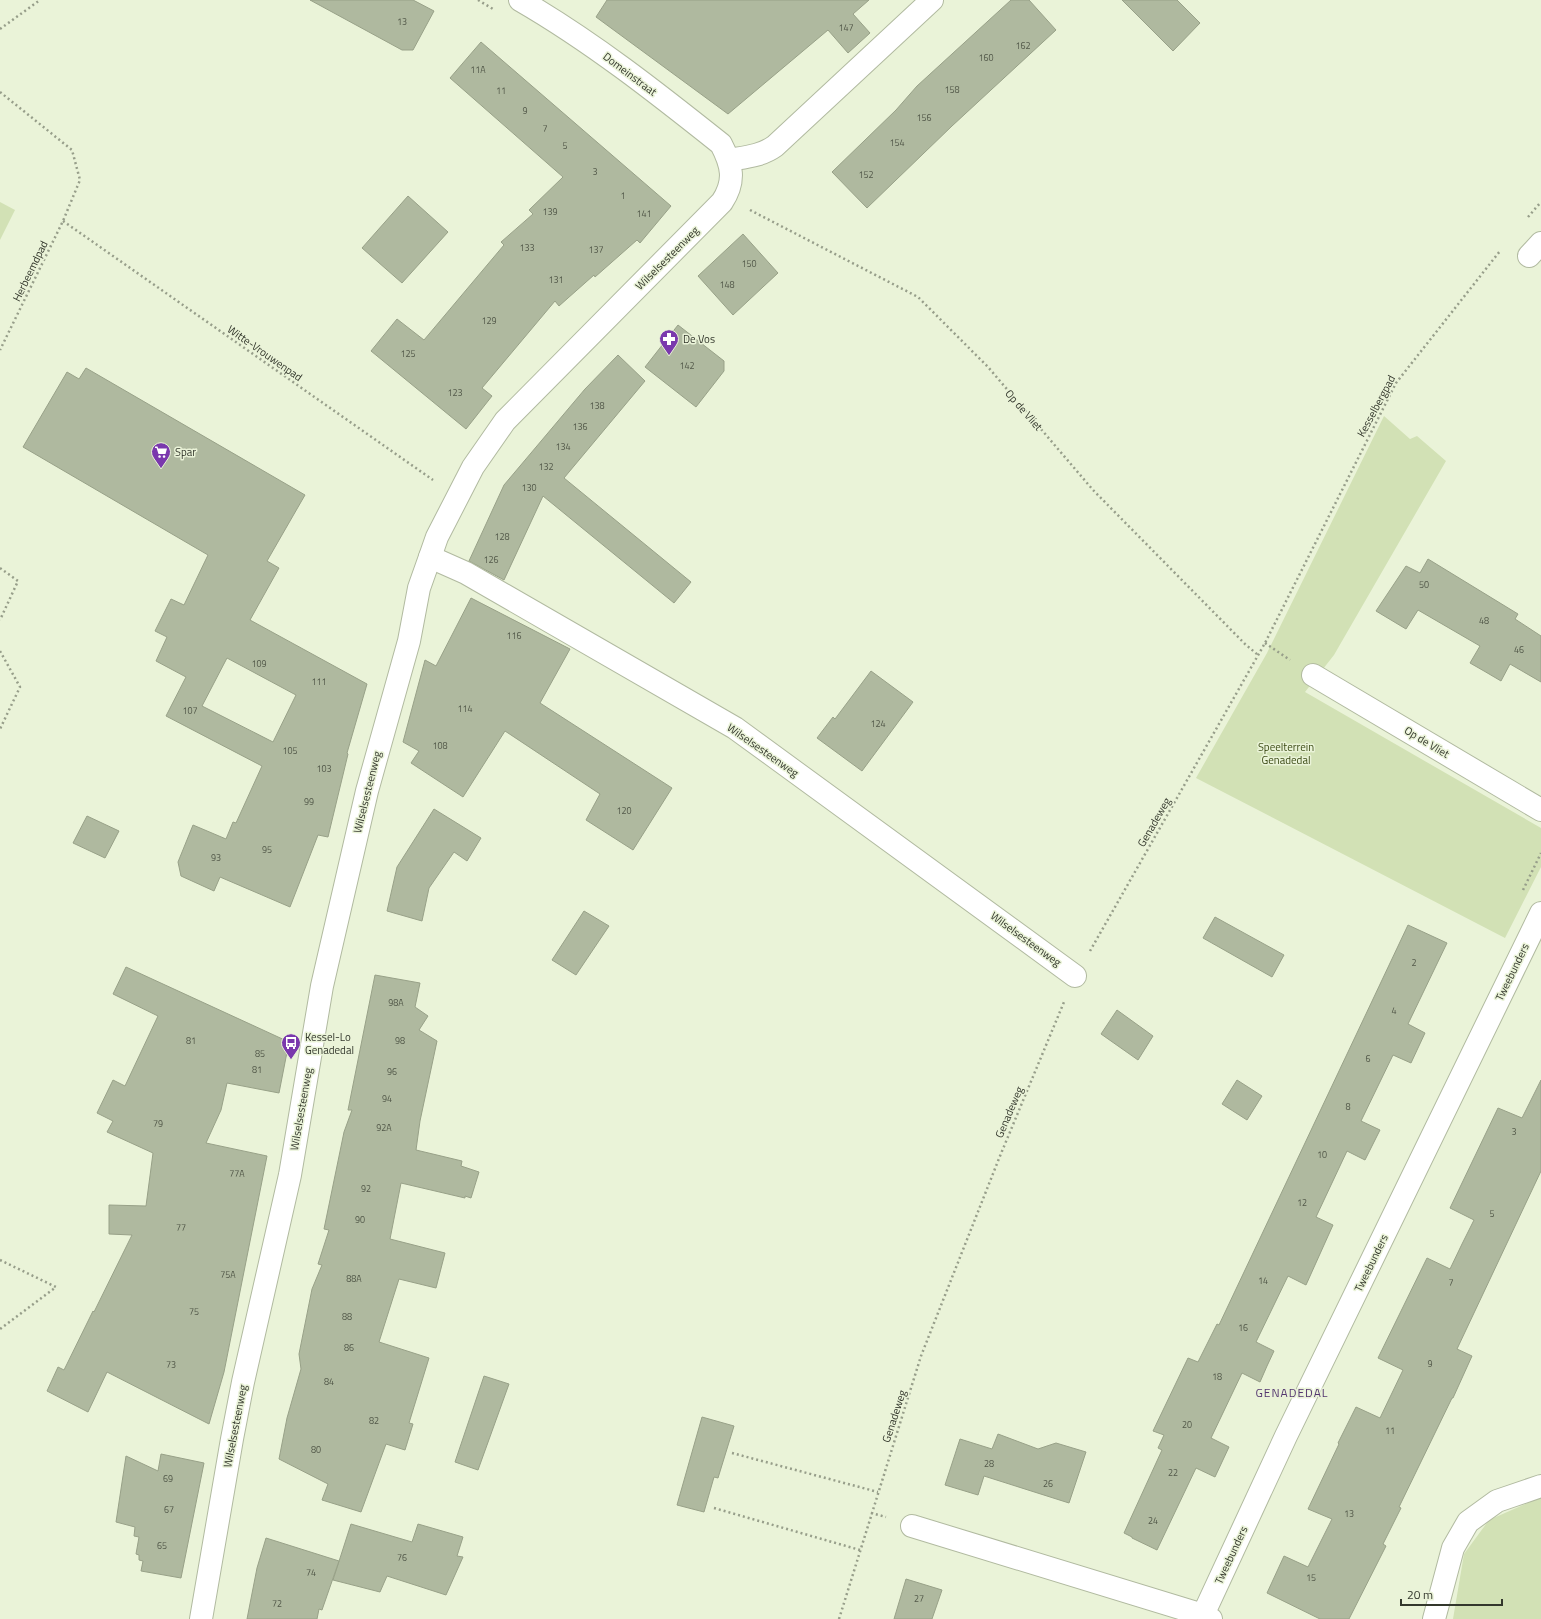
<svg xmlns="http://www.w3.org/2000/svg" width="1541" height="1619" viewBox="0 0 1541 1619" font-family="'Titillium Web',sans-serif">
<rect width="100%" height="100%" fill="#eaf3d8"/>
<g fill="#d2e1b5">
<polygon points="0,202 15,210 0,240"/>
<polygon points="1384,416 1410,439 1417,436 1446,461 1334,655 1305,692 1541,828 1541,867 1505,938 1196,778 1267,653"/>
<polygon points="1541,1497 1541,1619 1453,1619 1464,1554 1489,1520"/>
</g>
<g fill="#afb99f" stroke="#98a188" fill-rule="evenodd">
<polygon points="310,0 413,0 434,11 413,50 402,50"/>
<polygon points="607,0 869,0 853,14 870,33 848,53 828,30 728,114 596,17"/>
<polygon points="1011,0 1029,0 1056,30 952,126 867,208 832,172 896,110 917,86"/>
<polygon points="1122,0 1177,0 1200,23 1173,51"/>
<polygon points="481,42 671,206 640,243 637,240 595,277 594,275 559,306 555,301 482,388 492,396 466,429 371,351 397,319 424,340 504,245 501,242 533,214 529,210 563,177 450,78"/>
<polygon points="408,196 448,232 402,283 362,248"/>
<polygon points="743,234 778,273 733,315 698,276"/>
<polygon points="678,325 724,361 724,371 696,407 645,367"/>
<polygon points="618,355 645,381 564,478 691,582 674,603 543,496 504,580 469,561 504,485 585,389"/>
<path d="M86 368 305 495 267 561 279 568 250 620 367 684 347 753 348 754 328 837 318 835 290 907 220 877 214 891 181 876 178 862 193 825 226 839 233 822 236 823 262 766 166 716 186 677 156 661 167 637 155 631 171 599 184 605 208 555 23 447 67 372 79 379ZM227 658 296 695 273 742 202 706Z"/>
<polygon points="1428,559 1518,614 1515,619 1541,636 1541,682 1510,664 1501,681 1484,671 1470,663 1480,646 1418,610 1406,629 1376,611 1406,566 1420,573"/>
<polygon points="471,598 570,649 540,703 672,788 633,850 586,820 600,794 505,731 463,797 411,763 419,751 403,742 425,660 436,666"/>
<polygon points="871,671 913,702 862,771 817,738 833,717 835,719"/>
<polygon points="434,809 481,838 467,861 454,852 429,888 422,921 387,911 397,867"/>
<polygon points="87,816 119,831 105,858 73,843"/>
<polygon points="584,911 609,926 576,975 552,960"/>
<polygon points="1215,917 1284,955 1272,977 1203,938"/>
<polygon points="1408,925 1447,943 1408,1024 1425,1033 1411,1063 1393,1055 1361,1121 1380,1130 1365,1160 1347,1151 1316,1217 1333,1225 1306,1285 1288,1276 1256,1342 1274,1351 1267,1366 1260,1382 1242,1373 1211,1438 1229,1447 1215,1477 1196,1468 1157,1550 1132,1538 1132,1537 1124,1533 1162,1450 1158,1448 1164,1435 1153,1431 1188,1358 1198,1362 1217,1324 1219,1325"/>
<polygon points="126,967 289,1042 279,1093 227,1083 221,1110 206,1143 267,1156 224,1372 209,1424 107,1372 88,1412 47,1391 58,1367 64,1370 93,1311 94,1312 132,1235 109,1234 109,1205 146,1206 153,1153 107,1132 113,1121 97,1113 113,1080 125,1086 158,1016 113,994"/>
<polygon points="375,975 420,983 415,1007 428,1016 419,1030 437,1041 420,1121 416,1150 462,1161 461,1166 479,1172 471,1198 465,1196 465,1198 401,1183 390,1239 445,1253 436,1288 399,1279 379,1342 429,1358 409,1423 413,1424 405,1450 386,1444 361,1512 322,1500 328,1484 279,1459 287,1418 301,1369 299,1354 312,1289 322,1265 318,1264 329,1230 324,1229 344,1132 352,1110 348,1110"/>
<polygon points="1117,1010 1153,1036 1138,1060 1101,1034"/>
<polygon points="1237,1080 1262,1096 1247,1120 1222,1104"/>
<polygon points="1541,1080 1541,1171 1457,1349 1472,1356 1453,1398 1452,1398 1399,1507 1401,1508 1383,1544 1386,1546 1349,1619 1320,1619 1267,1593 1284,1556 1308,1567 1332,1519 1308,1509 1339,1444 1338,1443 1356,1407 1380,1418 1403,1370 1378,1358 1427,1258 1450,1269 1462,1244 1474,1220 1450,1208 1498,1108 1522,1118"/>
<polygon points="484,1376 509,1384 478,1470 455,1462"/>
<polygon points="702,1417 734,1426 718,1478 714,1477 704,1512 677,1505"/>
<polygon points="998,1434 1038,1449 1056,1443 1086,1452 1069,1503 984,1476 978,1495 945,1485 960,1439 992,1449"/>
<polygon points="161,1454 204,1463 181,1578 141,1571 143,1561 139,1560 139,1555 136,1554 139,1537 134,1536 135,1527 116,1522 126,1456 158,1471"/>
<polygon points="351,1524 412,1542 418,1524 463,1537 457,1556 463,1557 446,1595 387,1576 380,1592 333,1580"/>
<polygon points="266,1538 339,1561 322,1610 319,1609 317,1619 247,1619 257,1568"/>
<polygon points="906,1579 942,1590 932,1619 894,1619"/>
</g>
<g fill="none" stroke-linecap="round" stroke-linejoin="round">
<g stroke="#b1baa0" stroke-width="24">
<g id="minor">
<path d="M729 160C746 157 761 156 775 146L932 0"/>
<polyline points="1529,256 1541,243"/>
<polyline points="430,557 466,573 735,728 1075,976"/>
<polyline points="1313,675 1541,810"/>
<polyline points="912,1526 1203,1615"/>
<polyline points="1211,1619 1203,1615 1286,1436 1541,913"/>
<polyline points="1434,1619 1453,1548 1468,1522 1497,1501 1541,1486"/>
</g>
</g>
<g stroke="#b1baa0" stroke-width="24">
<path id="tertiary" d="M201 1619 232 1439 243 1382 290 1175 322 986 367 791 409 641 419 588 430 557 437 537 473 467 505 421 722 202C736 181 732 165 721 144 657 93 591 41 520 0"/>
</g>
<g stroke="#979e8a" stroke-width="2.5" stroke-dasharray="2 3" stroke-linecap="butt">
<polyline points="478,0 493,9"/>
<polyline points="0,29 40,0"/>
<polyline points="0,92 72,150 80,180 63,221 0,350"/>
<polyline points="750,210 918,297 988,367 1093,490 1245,644 1258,655"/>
<polyline points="1528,217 1541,202"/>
<polyline points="63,221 433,480"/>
<polyline points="0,568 18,581 0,620"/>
<polyline points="1265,643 1290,660"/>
<polyline points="0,651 20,687 0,729"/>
<polyline points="1523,890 1541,853"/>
<polyline points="1090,951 1265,643 1396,383 1500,251"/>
<polyline points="0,1260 56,1287 0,1329"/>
<polyline points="732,1453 878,1492"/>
<polyline points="714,1508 860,1550"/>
<polyline points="871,1513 886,1517"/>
<polyline points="839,1619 921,1356 1000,1156 1064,1002"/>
</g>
<use href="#minor" stroke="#fff" stroke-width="22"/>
<use href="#tertiary" stroke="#fff" stroke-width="22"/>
</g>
<defs>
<g id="pharmacy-pin" transform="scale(1)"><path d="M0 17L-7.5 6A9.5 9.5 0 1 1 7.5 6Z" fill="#7a38ad" stroke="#eaf3d8"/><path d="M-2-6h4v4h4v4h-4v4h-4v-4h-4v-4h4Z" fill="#fff"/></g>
<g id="supermarket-pin" transform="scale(1)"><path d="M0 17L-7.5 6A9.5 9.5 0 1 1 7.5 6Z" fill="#7a38ad" stroke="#eaf3d8"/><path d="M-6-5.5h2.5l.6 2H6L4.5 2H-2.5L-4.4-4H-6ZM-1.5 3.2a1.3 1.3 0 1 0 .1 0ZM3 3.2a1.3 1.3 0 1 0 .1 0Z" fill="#fff"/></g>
<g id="bus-pin" transform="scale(1)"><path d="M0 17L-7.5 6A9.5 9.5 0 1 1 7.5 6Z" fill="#7a38ad" stroke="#eaf3d8"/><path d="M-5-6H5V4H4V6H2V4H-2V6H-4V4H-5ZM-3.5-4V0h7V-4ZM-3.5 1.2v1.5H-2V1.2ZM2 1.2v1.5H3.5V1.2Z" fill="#fff"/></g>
</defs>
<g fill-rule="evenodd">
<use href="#pharmacy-pin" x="669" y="339"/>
<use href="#supermarket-pin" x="161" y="452"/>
<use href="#bus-pin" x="291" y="1043"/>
</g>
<g text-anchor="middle" stroke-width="3" stroke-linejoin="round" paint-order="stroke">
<g font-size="9" fill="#525849">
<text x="402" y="25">13</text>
<text x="846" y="31">147</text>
<text x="1023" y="49">162</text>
<text x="986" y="61">160</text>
<text x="478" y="73">11A</text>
<text x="952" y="93">158</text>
<text x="501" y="94">11</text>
<text x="525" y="114">9</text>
<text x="924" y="121">156</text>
<text x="545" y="132">7</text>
<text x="897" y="146">154</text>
<text x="565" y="149">5</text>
<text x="595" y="175">3</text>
<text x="866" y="178">152</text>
<text x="623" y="199">1</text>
<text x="550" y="215">139</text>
<text x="644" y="217">141</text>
<text x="527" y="251">133</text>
<text x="596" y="253">137</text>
<text x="749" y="267">150</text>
<text x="556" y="283">131</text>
<text x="727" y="288">148</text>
<text x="489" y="324">129</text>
<text x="408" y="357">125</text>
<text x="687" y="369">142</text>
<text x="455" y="396">123</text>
<text x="597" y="409">138</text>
<text x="580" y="430">136</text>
<text x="563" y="450">134</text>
<text x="546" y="470">132</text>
<text x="529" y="491">130</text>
<text x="502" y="540">128</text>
<text x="491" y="563">126</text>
<text x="1424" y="588">50</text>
<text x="1484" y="624">48</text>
<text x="514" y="639">116</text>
<text x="1519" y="653">46</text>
<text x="259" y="667">109</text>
<text x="319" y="685">111</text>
<text x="465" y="712">114</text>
<text x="190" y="714">107</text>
<text x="878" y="727">124</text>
<text x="440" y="749">108</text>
<text x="290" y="754">105</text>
<text x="324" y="772">103</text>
<text x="309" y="805">99</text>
<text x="624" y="814">120</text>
<text x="267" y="853">95</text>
<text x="216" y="861">93</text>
<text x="1414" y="966">2</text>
<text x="396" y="1006">98A</text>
<text x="1394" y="1014">4</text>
<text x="191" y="1044">81</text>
<text x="400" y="1044">98</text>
<text x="260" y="1057">85</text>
<text x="1368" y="1062">6</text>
<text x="257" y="1073">81</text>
<text x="392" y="1075">96</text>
<text x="387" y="1102">94</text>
<text x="1348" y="1110">8</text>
<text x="158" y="1127">79</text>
<text x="384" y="1131">92A</text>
<text x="1514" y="1135">3</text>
<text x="1322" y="1158">10</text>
<text x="237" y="1177">77A</text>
<text x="366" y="1192">92</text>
<text x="1302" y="1206">12</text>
<text x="1492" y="1217">5</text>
<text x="360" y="1223">90</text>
<text x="181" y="1231">77</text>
<text x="228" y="1278">75A</text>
<text x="354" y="1282">88A</text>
<text x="1263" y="1284">14</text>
<text x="1451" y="1286">7</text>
<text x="194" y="1315">75</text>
<text x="347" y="1320">88</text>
<text x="1243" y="1331">16</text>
<text x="349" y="1351">86</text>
<text x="1430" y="1367">9</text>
<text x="171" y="1368">73</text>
<text x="1217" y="1380">18</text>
<text x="329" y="1385">84</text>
<text x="374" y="1424">82</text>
<text x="1187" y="1428">20</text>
<text x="1390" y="1434">11</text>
<text x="316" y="1453">80</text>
<text x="989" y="1467">28</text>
<text x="1173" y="1476">22</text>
<text x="168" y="1482">69</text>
<text x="1048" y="1487">26</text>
<text x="169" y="1513">67</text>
<text x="1349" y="1517">13</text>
<text x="1153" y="1524">24</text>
<text x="162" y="1549">65</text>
<text x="402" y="1561">76</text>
<text x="311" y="1576">74</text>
<text x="1311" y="1581">15</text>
<text x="919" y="1602">27</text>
<text x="277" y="1607">72</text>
</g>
<g font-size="11" fill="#33372c" stroke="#eaf3d8">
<text transform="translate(630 74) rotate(37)" y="4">Domeinstraat</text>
<text transform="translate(667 258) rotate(-45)" y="4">Wilselsesteenweg</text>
<text transform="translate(30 271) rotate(-64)" y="4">Herbeemdpad</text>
<text transform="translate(265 353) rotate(35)" y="4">Witte-Vrouwenpad</text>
<text transform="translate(1376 406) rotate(-62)" y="4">Kesselbergpad</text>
<text transform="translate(1024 410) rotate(49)" y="4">Op de Vliet</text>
<text transform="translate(1427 742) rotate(31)" y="4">Op de Vliet</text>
<text transform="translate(763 750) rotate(35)" y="4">Wilselsesteenweg</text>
<text transform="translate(367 792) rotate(-76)" y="4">Wilselsesteenweg</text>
<text transform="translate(1154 822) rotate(-60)" y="4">Genadeweg</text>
<text transform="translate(1026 939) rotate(36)" y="4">Wilselsesteenweg</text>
<text transform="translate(1512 972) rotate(-64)" y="4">Tweebunders</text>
<text transform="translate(301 1109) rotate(-80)" y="4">Wilselsesteenweg</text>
<text transform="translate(1009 1112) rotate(-67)" y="4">Genadeweg</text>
<text transform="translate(1371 1263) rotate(-64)" y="4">Tweebunders</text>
<text transform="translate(894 1416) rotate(-72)" y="4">Genadeweg</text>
<text transform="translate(235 1426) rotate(-79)" y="4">Wilselsesteenweg</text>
<text transform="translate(1231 1555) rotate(-65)" y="4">Tweebunders</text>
</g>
<g font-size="11" fill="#33372c" stroke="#eaf3d8" text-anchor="start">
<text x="683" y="343">De Vos</text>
<text x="175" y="456">Spar</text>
<text x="305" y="1041">Kessel-Lo<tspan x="305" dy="13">Genadedal</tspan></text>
</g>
<g font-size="11" fill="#3a4913" stroke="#eaf3d8">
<text x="1286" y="751">Speelterrein<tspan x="1286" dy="13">Genadedal</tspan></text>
</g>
<g font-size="12" letter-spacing="1" fill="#53356f" stroke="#eaf3d8">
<text x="1292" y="1397">GENADEDAL</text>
</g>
</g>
<path d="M1401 1599v6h101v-6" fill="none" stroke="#33372c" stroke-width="2"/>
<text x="1407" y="1599" font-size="12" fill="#33372c" stroke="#eaf3d8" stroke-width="3" paint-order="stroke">20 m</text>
</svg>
